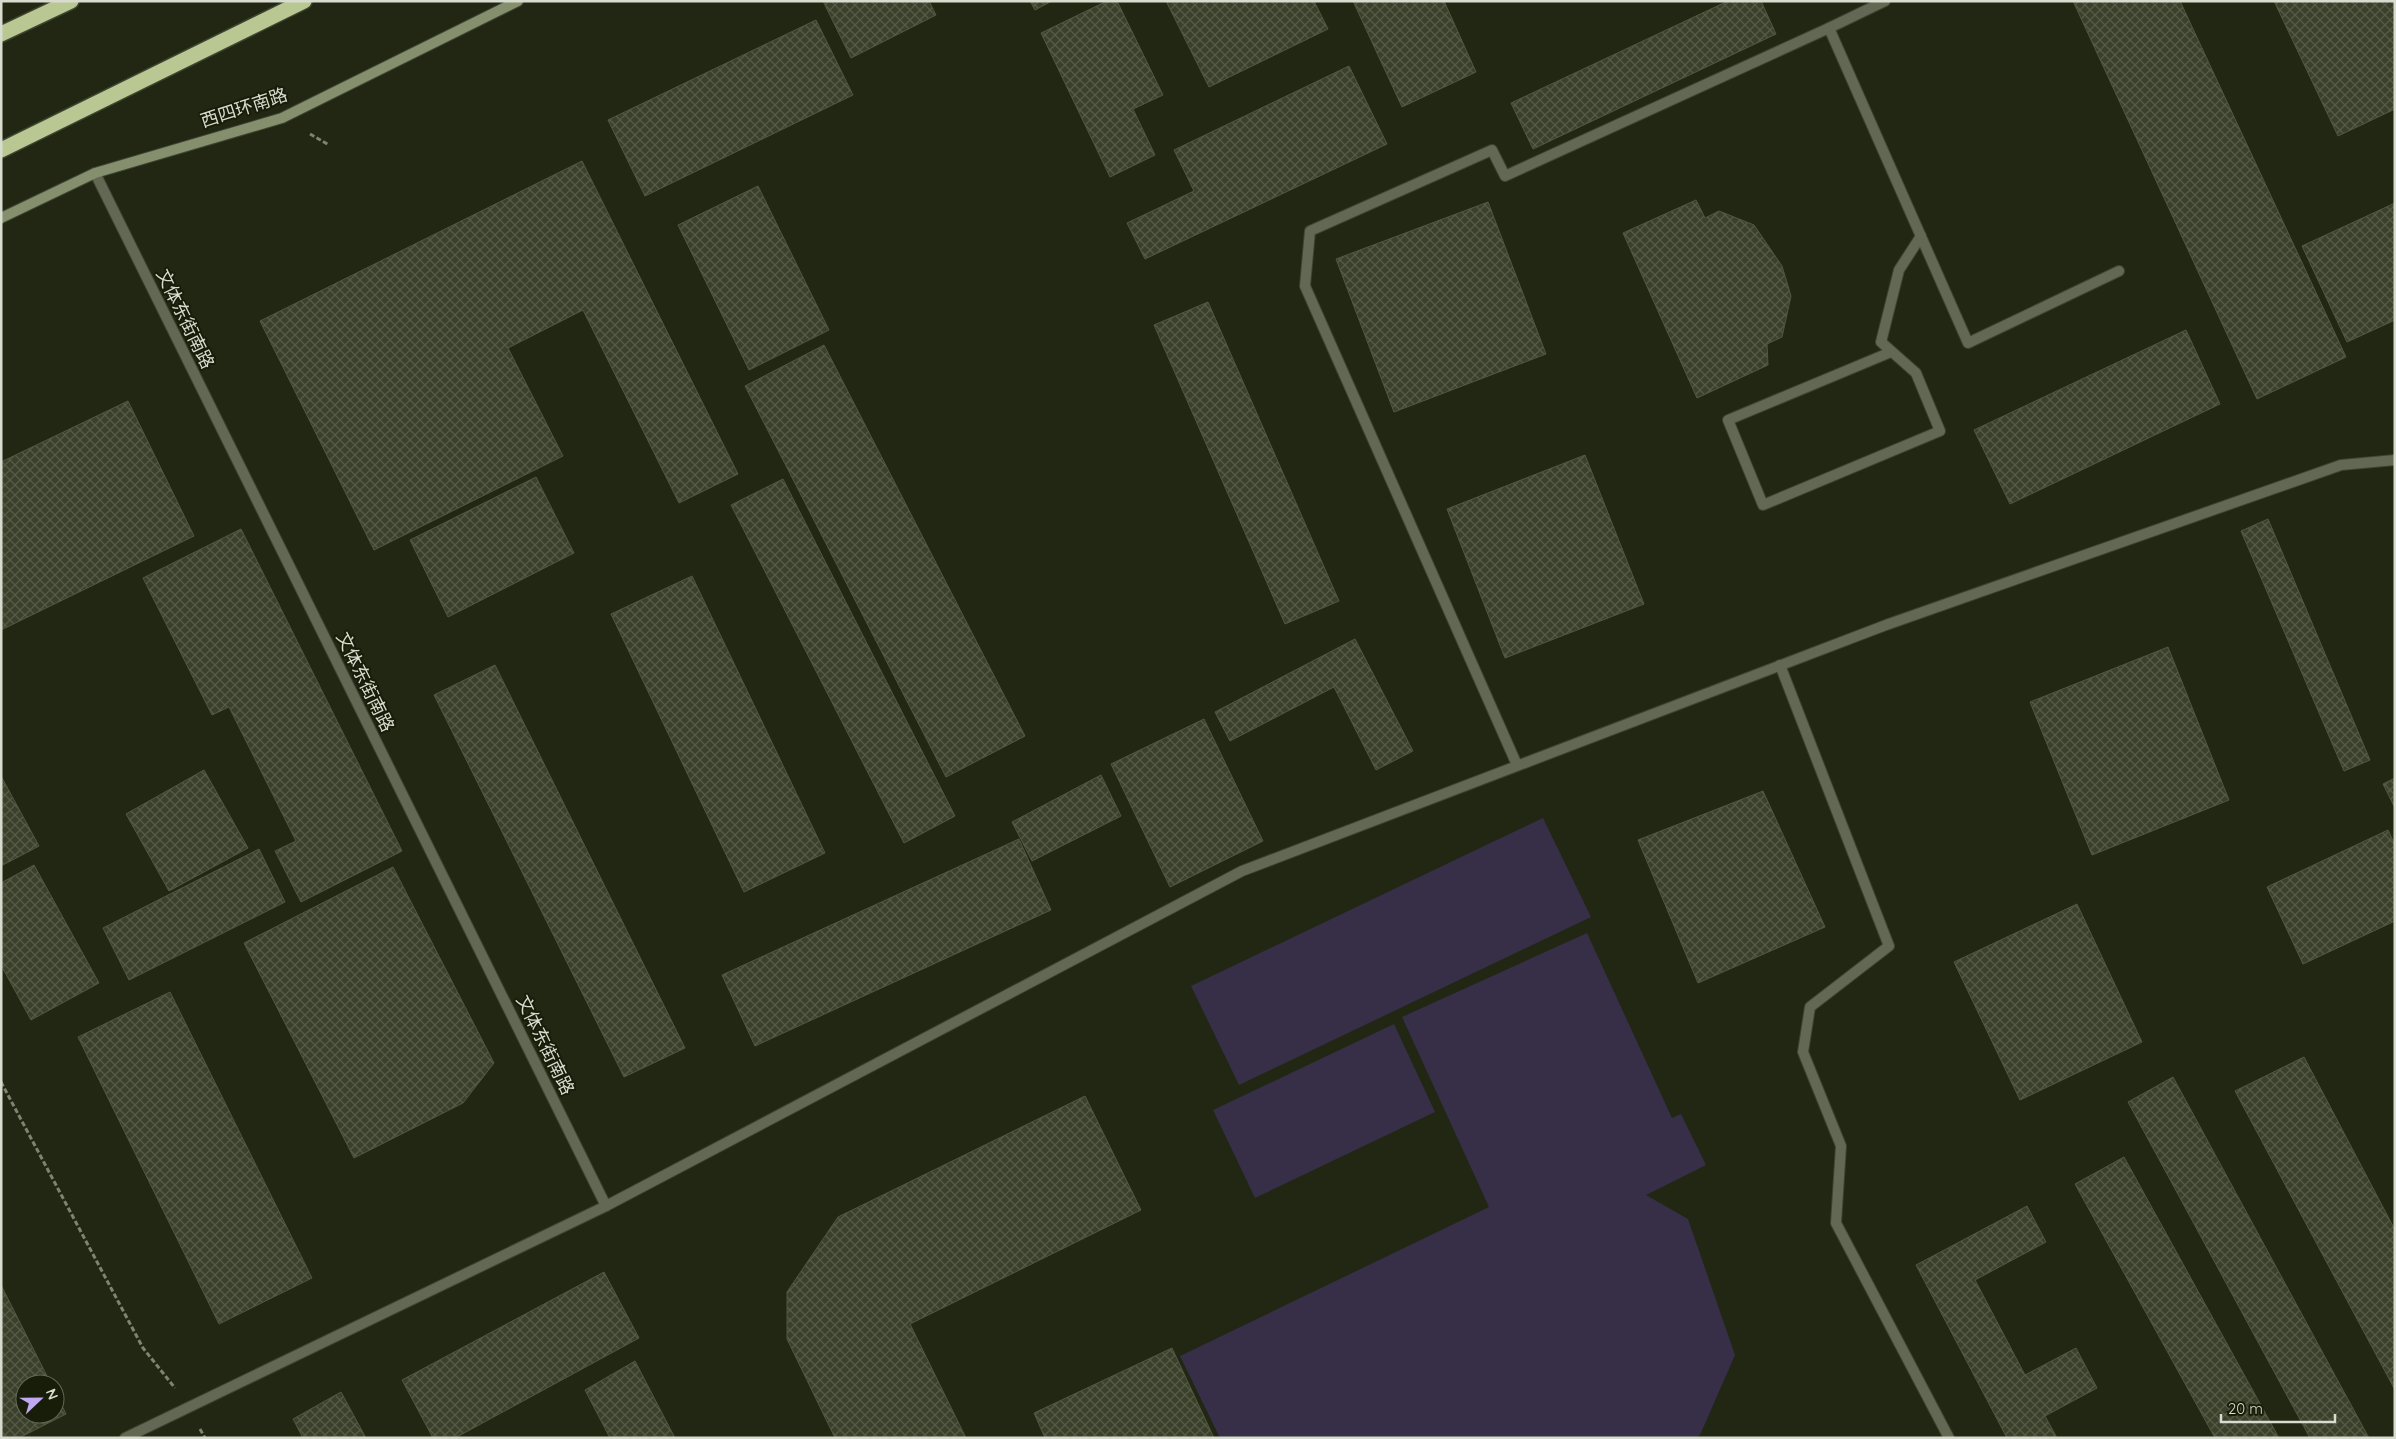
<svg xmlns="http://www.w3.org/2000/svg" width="2396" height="1439" viewBox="0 0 2396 1439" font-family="Quicksand,'Noto Sans SC',sans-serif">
<defs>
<pattern id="building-cross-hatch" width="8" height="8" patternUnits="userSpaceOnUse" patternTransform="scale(1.25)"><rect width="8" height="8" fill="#3a402a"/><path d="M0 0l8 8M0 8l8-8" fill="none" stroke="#565b48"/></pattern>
</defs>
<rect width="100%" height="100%" fill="#212712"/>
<g fill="#372e48">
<polygon points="1543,818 1591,917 1239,1085 1191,986"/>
<polygon points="1587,933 1672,1118 1681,1114 1706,1165 1646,1195 1688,1219 1735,1355 1700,1435 1695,1438 1220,1438 1180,1356 1489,1207 1402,1017"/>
<polygon points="1394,1024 1435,1112 1255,1198 1213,1110"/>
</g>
<g fill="url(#building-cross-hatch)" stroke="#515841">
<polygon points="823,1 929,1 936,15 851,58"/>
<polygon points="1030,1 1052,1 1035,10"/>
<polygon points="1107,1 1117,1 1163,95 1133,109 1155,155 1110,177 1041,33"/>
<polygon points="1166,1 1314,1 1328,29 1209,87"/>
<polygon points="1353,1 1444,1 1476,72 1402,107"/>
<polygon points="1728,1 1761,1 1776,34 1533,149 1511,103"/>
<polygon points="2073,1 2180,1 2346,357 2257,399"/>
<polygon points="2274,1 2395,1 2395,109 2338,136"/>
<polygon points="816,20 853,95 645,196 608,120"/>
<polygon points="1349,66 1387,144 1145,259 1127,223 1194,191 1174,150"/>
<polygon points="582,161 738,474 679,503 583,310 508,348 563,456 374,550 260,321"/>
<polygon points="758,186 829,330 749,370 678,225"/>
<polygon points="1696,200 1705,218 1719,211 1754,225 1782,266 1791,296 1782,337 1767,344 1768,365 1697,398 1623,233"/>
<polygon points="1488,202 1546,354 1394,412 1336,259"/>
<polygon points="2395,203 2395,320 2347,342 2302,246"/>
<polygon points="1208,302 1339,601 1285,624 1154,325"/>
<polygon points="2186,330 2220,404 2010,504 1974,430"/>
<polygon points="824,345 1025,736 946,777 745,386"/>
<polygon points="128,401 194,536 1,630 1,462"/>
<polygon points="1585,455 1644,604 1505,658 1447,509"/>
<polygon points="536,477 574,553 448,617 410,540"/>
<polygon points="783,479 955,816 904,843 731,505"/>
<polygon points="2268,519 2370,760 2344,771 2241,531"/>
<polygon points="241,529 402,851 301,902 275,851 296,841 229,707 212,715 143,578"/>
<polygon points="692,576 825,853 744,892 611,614"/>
<polygon points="1355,639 1413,751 1376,770 1334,687 1230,741 1215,712"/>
<polygon points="2168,647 2229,800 2092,855 2030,702"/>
<polygon points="495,665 685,1048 624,1077 434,695"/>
<polygon points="1204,719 1263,841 1170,887 1111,764"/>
<polygon points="204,770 248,848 169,891 126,814"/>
<polygon points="1101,775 1121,816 1032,861 1012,822"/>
<polygon points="1,776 39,846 1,866"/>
<polygon points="2395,778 2395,808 2383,784"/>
<polygon points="1763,791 1825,927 1698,983 1638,840"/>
<polygon points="2388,830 2395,845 2395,921 2303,964 2267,887"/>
<polygon points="1019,839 1051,910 755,1046 722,975"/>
<polygon points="259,849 285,902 129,980 103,928"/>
<polygon points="34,865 99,983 31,1020 1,965 1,883"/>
<polygon points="393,867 494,1063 463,1103 354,1158 244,943"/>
<polygon points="2077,904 2142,1042 2020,1100 1954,962"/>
<polygon points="170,992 312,1278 219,1324 78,1037"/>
<polygon points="2304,1057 2395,1230 2395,1390 2235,1091"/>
<polygon points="2173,1077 2369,1438 2310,1438 2128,1102"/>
<polygon points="1085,1096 1141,1210 910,1324 966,1438 835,1438 787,1339 787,1292 838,1217"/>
<polygon points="2124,1157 2279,1438 2215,1438 2075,1184"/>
<polygon points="2027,1206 2046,1242 1975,1280 2025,1375 2076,1348 2097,1388 2045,1416 2057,1438 2007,1438 1916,1265"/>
<polygon points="604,1272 639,1338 455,1438 433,1438 402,1380"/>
<polygon points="1,1285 51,1384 25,1384 25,1414 55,1414 55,1391 66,1414 19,1438 1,1438"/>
<polygon points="1172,1348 1214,1438 1045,1438 1034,1413"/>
<polygon points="635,1361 675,1438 610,1438 585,1390"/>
<polygon points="341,1392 366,1438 303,1438 293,1419"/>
</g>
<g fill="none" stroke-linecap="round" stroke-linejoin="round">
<g stroke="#3e4430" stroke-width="12">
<g id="street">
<polyline points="1829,28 1885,1"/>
<polyline points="95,173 606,1206"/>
<polyline points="1891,352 1728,420 1763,505 1940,431 1916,373 1881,342 1899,270 1921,236"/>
<polyline points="1780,665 1889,946 1810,1007 1803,1052 1841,1146 1836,1223 1949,1438"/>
<polyline points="1517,765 1305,286 1310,231 1492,150 1505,176 1829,28 1968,343 2119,271"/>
<polyline points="125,1438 606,1206 1242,871 1886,625 2341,465 2395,460"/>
</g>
</g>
<g stroke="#3e4430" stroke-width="12">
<polyline id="secondary" points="1,218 95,173 282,118 518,1"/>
</g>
<g stroke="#3e4430" stroke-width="18">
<g id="highway">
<polyline points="1,34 71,1"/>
<polyline points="1,150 304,1"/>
</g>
</g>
<g stroke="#7e8373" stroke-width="3" stroke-dasharray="5 2.5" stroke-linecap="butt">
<polyline points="310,134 329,145"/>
<polyline points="1,1082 143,1348 175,1388"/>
<polyline points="200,1429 205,1438"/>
</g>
<use href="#street" stroke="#626853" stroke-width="10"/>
<use href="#secondary" stroke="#858f6d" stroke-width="10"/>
<use href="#highway" stroke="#b9c893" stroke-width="15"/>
</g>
<g text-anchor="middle" stroke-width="4" stroke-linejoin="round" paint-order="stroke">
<g font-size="18" fill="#d7dccf" stroke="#181d09">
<text transform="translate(244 108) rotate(-18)" y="6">西四环南路</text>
<text transform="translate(185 319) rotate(64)" y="6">文体东街南路</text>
<text transform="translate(365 682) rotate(64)" y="6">文体东街南路</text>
<text transform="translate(545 1045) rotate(64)" y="6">文体东街南路</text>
</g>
</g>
<rect width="2396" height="1439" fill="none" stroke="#d7dccf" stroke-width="5"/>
<g transform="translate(40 1399) rotate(68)"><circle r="24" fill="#181d09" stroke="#646958"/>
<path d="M0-4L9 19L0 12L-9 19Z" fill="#c1a8f3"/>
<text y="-8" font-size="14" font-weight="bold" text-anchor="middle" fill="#d7dccf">N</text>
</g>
<path d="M2221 1414v8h114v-8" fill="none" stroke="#d7dccf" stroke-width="2.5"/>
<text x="2228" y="1414" font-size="15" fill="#d7dccf" stroke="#181d09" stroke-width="4" paint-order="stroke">20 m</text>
</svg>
